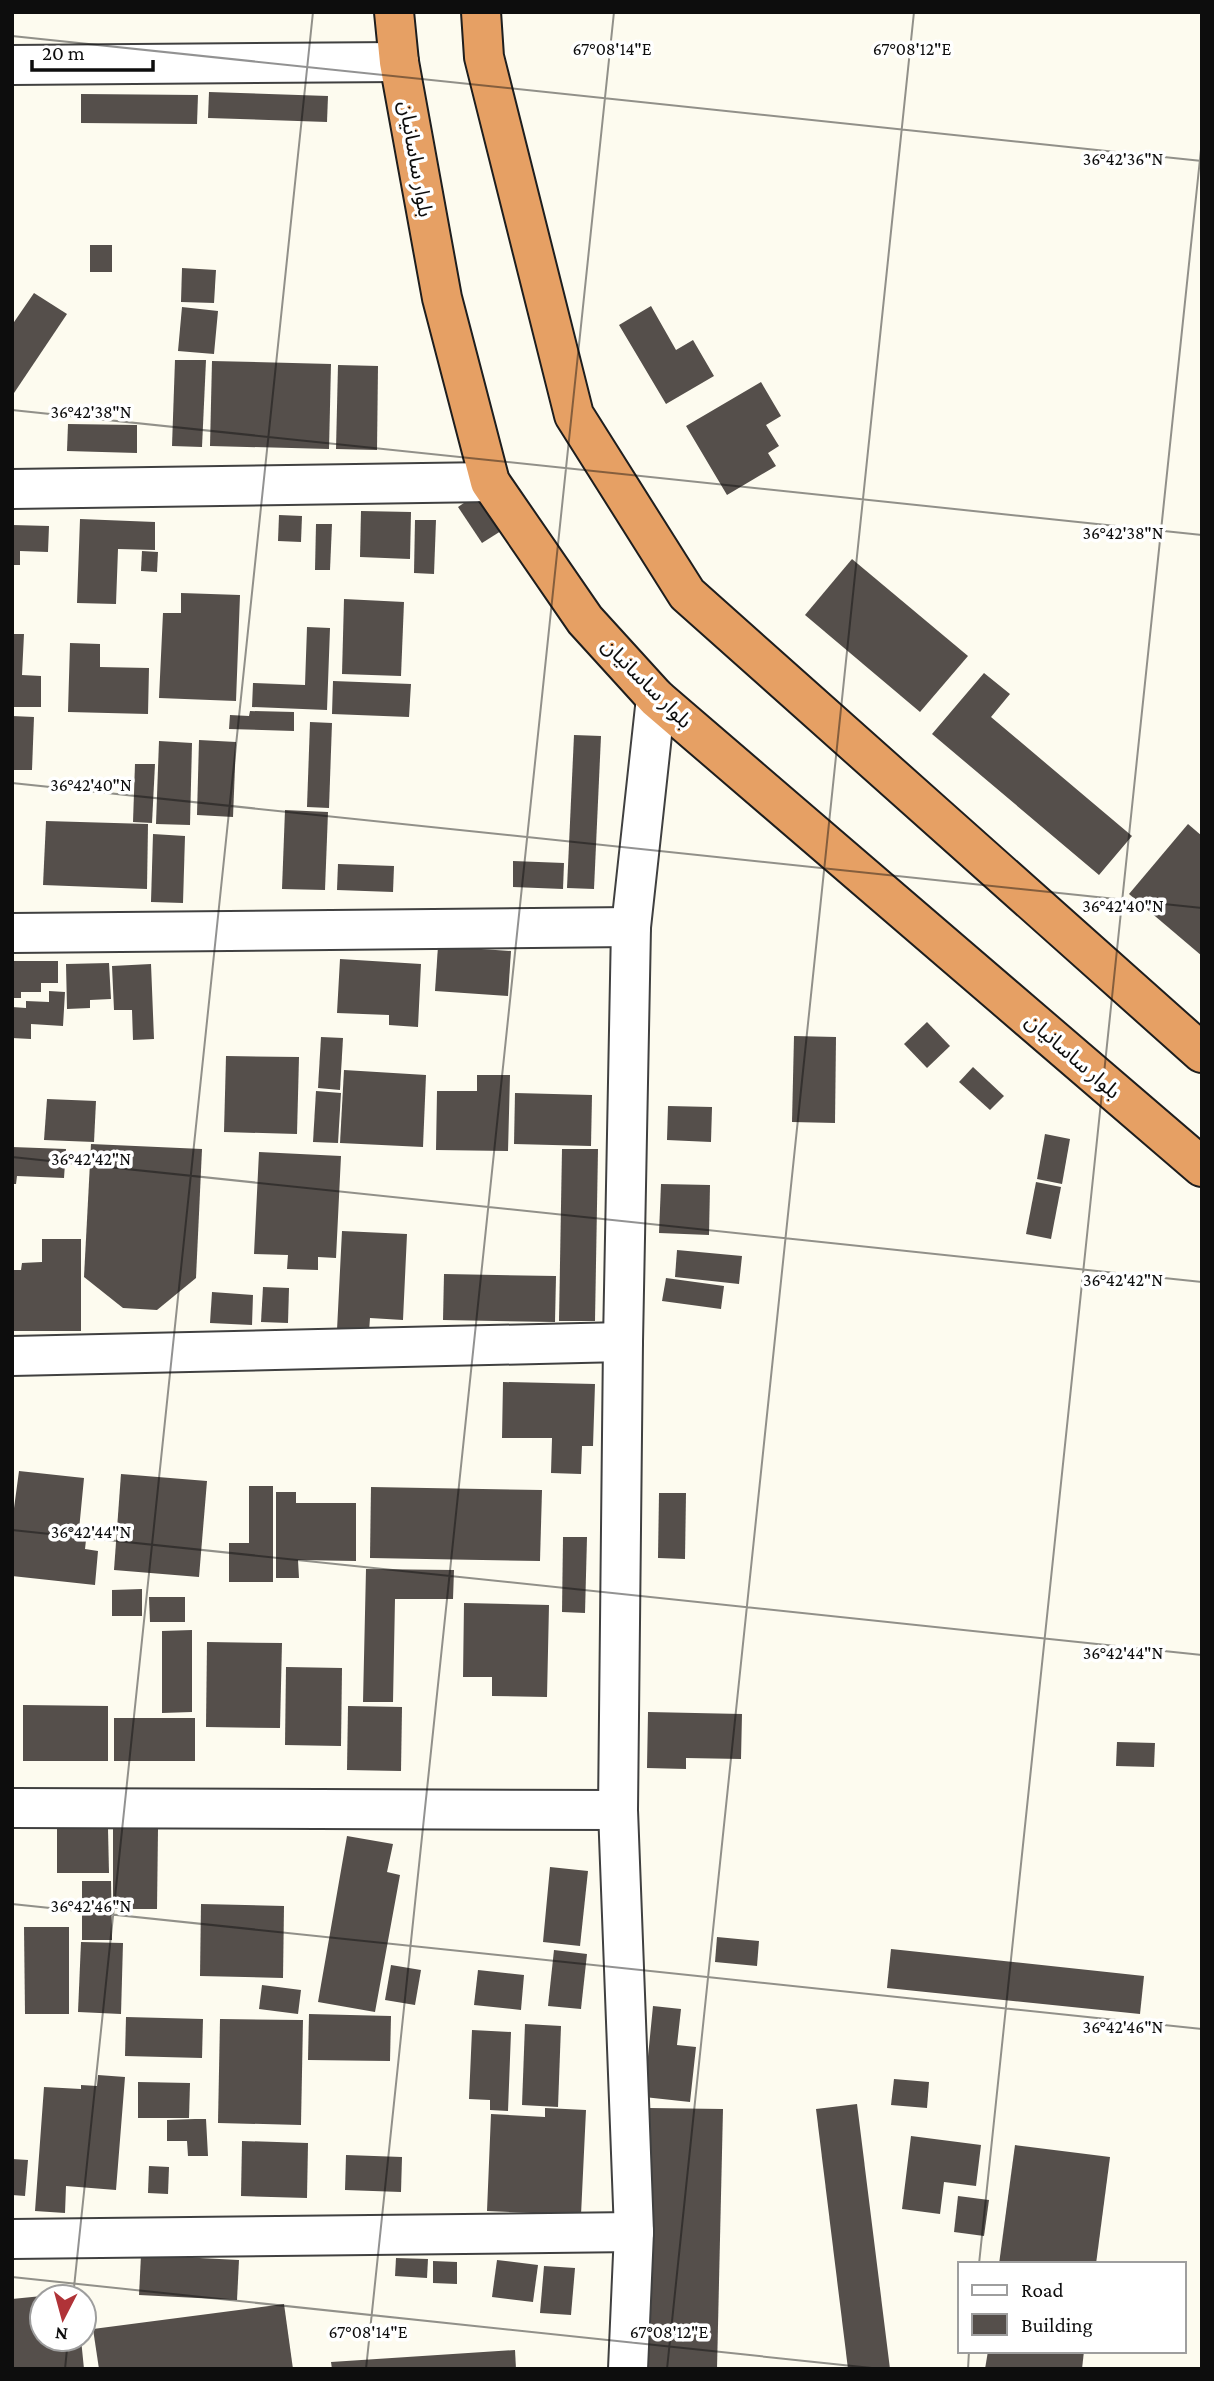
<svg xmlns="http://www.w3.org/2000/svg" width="1214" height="2381" viewBox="0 0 1214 2381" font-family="'Crimson Pro','Noto Sans Arabic',serif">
<rect width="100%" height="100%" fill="#fdfbef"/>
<g fill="#554f4b">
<polygon points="209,92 328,96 327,122 208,118"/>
<polygon points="81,94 198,95 197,124 81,123"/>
<rect x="90" y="245" width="22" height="27"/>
<polygon points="182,268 216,270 214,303 181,302"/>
<polygon points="34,293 67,314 12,396 12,325"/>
<polygon points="651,306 676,350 693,340 714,376 666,404 619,325"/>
<polygon points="182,307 218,311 214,354 178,351"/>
<polygon points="175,360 206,360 202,447 172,446"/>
<polygon points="212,361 331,364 329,449 210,446"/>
<polygon points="338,365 378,366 377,450 336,449"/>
<polygon points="761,382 781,416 766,425 779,446 768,453 776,466 727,495 686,426"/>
<polygon points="68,424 137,425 137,453 67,451"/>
<polygon points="477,494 501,531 482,543 458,507"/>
<polygon points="361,511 411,512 410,559 360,557"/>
<polygon points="279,515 302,516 301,542 278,541"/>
<polygon points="80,519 155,522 155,550 118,549 116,604 77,603"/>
<polygon points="415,520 436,520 434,574 414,573"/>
<polygon points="316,524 332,524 330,570 315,570"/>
<polygon points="12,525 49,526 48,552 20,551 20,565 12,565"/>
<polygon points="142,551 158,552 157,572 141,571"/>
<polygon points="852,559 968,656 920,712 805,615"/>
<polygon points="181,593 240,595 236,701 159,698 163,613 181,613"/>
<polygon points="344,599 404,602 401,676 342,674"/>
<polygon points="307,627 330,628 327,710 252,707 253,683 305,685"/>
<polygon points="12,634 24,634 22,675 41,676 41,707 12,707"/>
<polygon points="70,643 100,644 100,667 149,668 148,714 68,712"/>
<polygon points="984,673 1010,694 991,717 1132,836 1099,875 932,734"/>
<polygon points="333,681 411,684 409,717 332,714"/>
<polygon points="250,711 294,712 294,731 229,729 230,715 249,716"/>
<polygon points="12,716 34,717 32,770 12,770"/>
<polygon points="310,722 332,723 329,808 307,807"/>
<polygon points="574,735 601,736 594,889 567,888"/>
<polygon points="199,740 236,742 233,817 197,815"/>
<polygon points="159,741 192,743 190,825 156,824"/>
<polygon points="135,764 155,764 152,823 133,822"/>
<polygon points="285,810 328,812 325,890 282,889"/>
<polygon points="46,821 148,824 147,889 43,885"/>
<polygon points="1188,824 1202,836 1202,956 1129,894"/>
<polygon points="153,834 185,836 183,903 151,902"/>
<polygon points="513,861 564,863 563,889 513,887"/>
<polygon points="338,864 394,866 393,892 337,890"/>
<polygon points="438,946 511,951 508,996 435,991"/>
<polygon points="340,959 421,964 418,1027 389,1025 389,1015 337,1013"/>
<polygon points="12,961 58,961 58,983 41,983 41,992 21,992 21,998 12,998"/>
<polygon points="109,963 111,999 90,1000 90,1008 67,1009 66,964"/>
<polygon points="151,964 154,1039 133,1040 132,1010 114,1010 112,966"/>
<polygon points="49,991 65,992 63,1026 31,1024 31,1039 12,1038 12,1007 26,1008 26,1001 49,1002"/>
<polygon points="927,1022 950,1046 927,1068 904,1044"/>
<polygon points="794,1036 836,1037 835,1123 792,1122"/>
<polygon points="321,1037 343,1038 340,1090 318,1088"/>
<polygon points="226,1056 299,1057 297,1134 224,1132"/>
<polygon points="973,1067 1004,1096 990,1110 959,1082"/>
<polygon points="344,1070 426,1075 423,1147 340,1143"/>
<polygon points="477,1075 510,1075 508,1151 436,1150 437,1091 477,1091"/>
<polygon points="316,1091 341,1093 338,1143 313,1142"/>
<polygon points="515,1093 592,1095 591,1146 514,1144"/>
<polygon points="47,1099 96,1101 94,1142 44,1140"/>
<polygon points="668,1106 712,1107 711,1142 667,1140"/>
<polygon points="1045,1134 1070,1139 1062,1184 1037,1179"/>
<polygon points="91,1144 202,1149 196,1278 157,1310 123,1308 84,1277"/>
<polygon points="12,1147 66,1149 64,1178 17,1176 16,1184 12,1184"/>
<polygon points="562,1149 598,1149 595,1321 559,1321"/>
<polygon points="259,1152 341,1156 336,1258 318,1257 318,1270 287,1269 288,1255 254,1254"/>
<polygon points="1036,1182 1061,1187 1051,1239 1026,1234"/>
<polygon points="661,1184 710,1185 709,1235 659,1233"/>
<polygon points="342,1231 407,1234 403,1320 370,1318 369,1332 337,1330"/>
<polygon points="42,1239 81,1239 81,1331 12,1331 12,1270 21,1270 22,1263 42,1262"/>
<polygon points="677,1250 742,1256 739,1284 675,1277"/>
<polygon points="444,1274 556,1276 555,1322 443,1320"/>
<polygon points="666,1278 724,1286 721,1309 662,1301"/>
<polygon points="263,1287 289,1288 288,1323 261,1322"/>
<polygon points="212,1292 253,1295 252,1325 210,1323"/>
<polygon points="503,1382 595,1384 593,1446 582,1446 581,1474 551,1473 552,1438 502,1438"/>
<polygon points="19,1471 84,1478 79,1530 87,1531 85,1549 98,1551 95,1585 12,1576 12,1523"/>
<polygon points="121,1474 207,1481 199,1577 114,1570"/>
<polygon points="249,1486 273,1486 273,1582 229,1582 229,1543 249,1543"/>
<polygon points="371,1487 542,1490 540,1561 370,1558"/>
<polygon points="276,1492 296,1492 296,1503 356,1503 356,1561 298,1560 299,1578 276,1578"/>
<polygon points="659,1493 686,1493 685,1559 658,1558"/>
<polygon points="563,1537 587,1537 585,1613 562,1612"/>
<polygon points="366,1569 454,1570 453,1599 395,1599 393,1702 363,1702"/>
<polygon points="142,1589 142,1616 112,1616 112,1590"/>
<polygon points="149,1597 185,1597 185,1622 150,1622"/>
<polygon points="464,1603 549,1605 547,1697 492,1696 492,1677 463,1677"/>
<polygon points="192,1630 192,1712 162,1713 162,1631"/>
<polygon points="207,1642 282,1643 280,1728 206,1727"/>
<polygon points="286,1667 342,1668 341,1746 285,1745"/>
<polygon points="23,1705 108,1706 108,1761 23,1761"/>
<polygon points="348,1706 402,1707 401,1771 347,1770"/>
<polygon points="648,1712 742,1714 741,1759 686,1758 686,1769 647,1768"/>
<rect x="114" y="1718" width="81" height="43"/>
<polygon points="1117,1742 1155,1743 1154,1767 1116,1766"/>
<polygon points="57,1829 108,1829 109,1873 57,1873"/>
<polygon points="113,1829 158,1829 157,1909 113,1909"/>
<polygon points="347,1836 393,1844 387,1872 400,1875 375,2012 318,2002"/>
<polygon points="550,1867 588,1871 580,1946 543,1942"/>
<polygon points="82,1881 111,1881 112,1940 82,1940"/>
<polygon points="201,1904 284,1906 283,1978 200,1976"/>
<polygon points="24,1927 69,1927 69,2014 25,2014"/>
<polygon points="717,1937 759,1941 757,1966 715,1962"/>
<polygon points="81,1942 123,1943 121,2014 78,2012"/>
<polygon points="891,1949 1144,1976 1140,2014 887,1988"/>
<polygon points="554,1950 587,1954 581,2009 548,2006"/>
<polygon points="391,1965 421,1970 415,2005 385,2000"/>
<polygon points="478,1970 524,1975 521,2010 474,2005"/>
<polygon points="262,1985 301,1990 298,2014 259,2009"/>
<polygon points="653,2006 681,2009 677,2045 696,2047 690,2102 644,2097"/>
<polygon points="309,2014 391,2016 390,2061 308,2060"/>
<polygon points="126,2017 203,2019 202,2058 125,2056"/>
<polygon points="220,2019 303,2020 301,2125 218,2123"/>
<polygon points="525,2024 561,2026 558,2107 522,2105"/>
<polygon points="472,2030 511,2032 508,2111 490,2110 490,2100 469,2099"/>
<polygon points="98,2075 125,2077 116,2190 66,2186 65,2213 35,2211 44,2087 81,2089 81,2085 97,2086"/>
<polygon points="894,2079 929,2082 927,2108 891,2105"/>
<polygon points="138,2082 190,2083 189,2118 138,2118"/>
<polygon points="857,2104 890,2369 848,2369 816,2109"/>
<polygon points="545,2108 586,2110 581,2215 487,2211 491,2114 545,2117"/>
<polygon points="649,2108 723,2109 717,2369 643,2369"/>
<polygon points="195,2119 206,2119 208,2156 188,2156 187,2141 167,2141 167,2120"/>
<polygon points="911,2136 981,2145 976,2186 944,2182 940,2214 902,2209"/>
<polygon points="242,2141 308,2143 307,2198 241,2196"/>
<polygon points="1015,2145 1110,2157 1096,2264 999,2264"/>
<polygon points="346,2155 402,2157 401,2192 345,2190"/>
<polygon points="12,2159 28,2160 25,2196 12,2195"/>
<polygon points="149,2166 169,2167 168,2194 148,2193"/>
<polygon points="958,2196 989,2200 984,2236 954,2232"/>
<polygon points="141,2255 239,2260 237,2300 139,2295"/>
<polygon points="396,2258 428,2259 427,2278 395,2276"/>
<polygon points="497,2260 538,2265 533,2302 492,2297"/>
<polygon points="433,2261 457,2262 457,2284 433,2283"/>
<polygon points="544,2266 575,2268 571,2315 540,2313"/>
<polygon points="42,2296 42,2339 81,2339 84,2369 12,2369 12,2299"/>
<polygon points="284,2304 293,2369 99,2369 93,2329"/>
<polygon points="515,2350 516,2369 332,2369 331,2362"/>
<polygon points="988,2351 1084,2351 1082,2369 985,2369"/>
</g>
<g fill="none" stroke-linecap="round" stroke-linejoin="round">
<g stroke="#404040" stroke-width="42">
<g id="street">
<polyline points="12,65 399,62"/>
<polyline points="12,489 490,482"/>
<polyline points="12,933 631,927"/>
<polyline points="12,1356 623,1342"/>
<polyline points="12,1808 618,1810"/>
<polyline points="12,2239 634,2232"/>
<polyline points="628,2369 634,2232 618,1810 623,1342 631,927 656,698"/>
</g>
</g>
<g stroke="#1e1e1e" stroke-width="42">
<g id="highway">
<polyline points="394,12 399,62 442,298 490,482 585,620 656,698 1202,1167"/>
<polyline points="481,12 484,57 574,415 687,594 1202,1053"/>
</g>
</g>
<use href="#street" stroke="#fff" stroke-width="38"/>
<use href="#highway" stroke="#e6a064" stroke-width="38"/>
</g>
<path fill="none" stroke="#0d0d0d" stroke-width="2" stroke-opacity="0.45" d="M12 36 1202 161M12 410 1202 535M12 783 1202 908M12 1157 1202 1282M12 1530 1202 1655M12 1904 1202 2029M979 2264 1202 140M12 2277 881 2369M73 2297 313 12M65 2369 68 2339M366 2369 614 12M667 2369 914 12M968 2369 969 2351"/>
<g text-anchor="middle" stroke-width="7" stroke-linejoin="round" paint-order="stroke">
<g font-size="21" fill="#0d0d0d" stroke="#fff">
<text transform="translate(416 159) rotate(80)" y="7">بلوار ساسانیان</text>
<text transform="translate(647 683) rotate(45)" y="7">بلوار ساسانیان</text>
<text transform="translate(1073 1056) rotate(41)" y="7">بلوار ساسانیان</text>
</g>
</g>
<g font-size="18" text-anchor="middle" fill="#0d0d0d" stroke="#fff" stroke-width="7" stroke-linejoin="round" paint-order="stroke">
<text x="612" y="55">67°08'14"E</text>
<text x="912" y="55">67°08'12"E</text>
<text x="1123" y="165">36°42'36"N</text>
<text x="91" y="418">36°42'38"N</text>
<text x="1123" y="539">36°42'38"N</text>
<text x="91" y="791">36°42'40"N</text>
<text x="1123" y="912">36°42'40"N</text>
<text x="91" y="1165">36°42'42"N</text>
<text x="1123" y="1286">36°42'42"N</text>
<text x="91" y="1538">36°42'44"N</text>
<text x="1123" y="1659">36°42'44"N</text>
<text x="91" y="1912">36°42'46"N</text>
<text x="1123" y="2033">36°42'46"N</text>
<text x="368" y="2338">67°08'14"E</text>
<text x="669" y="2338">67°08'12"E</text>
</g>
<rect width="1214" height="2381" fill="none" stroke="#0d0d0d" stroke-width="28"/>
<rect x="958" y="2262" width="228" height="91" fill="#ffffff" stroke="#9e9e9e" stroke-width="2"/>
<rect x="972" y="2285" width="35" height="10" fill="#ffffff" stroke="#9e9e9e" stroke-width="2"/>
<text x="1021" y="2297" font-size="21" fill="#0d0d0d">Road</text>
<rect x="972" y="2314" width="35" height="21" fill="#554f4b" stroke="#9e9e9e" stroke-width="2"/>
<text x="1021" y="2332" font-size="21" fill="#0d0d0d">Building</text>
<g transform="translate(63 2318) rotate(186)"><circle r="33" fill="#ffffff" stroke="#9e9e9e" stroke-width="2"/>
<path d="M0-5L12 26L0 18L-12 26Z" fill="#b03338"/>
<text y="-10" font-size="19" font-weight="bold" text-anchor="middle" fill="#0d0d0d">N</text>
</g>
<path d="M32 60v10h121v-10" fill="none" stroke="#0d0d0d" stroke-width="3.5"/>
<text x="42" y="60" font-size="21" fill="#0d0d0d" stroke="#ffffff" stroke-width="5" paint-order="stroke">20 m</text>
</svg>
